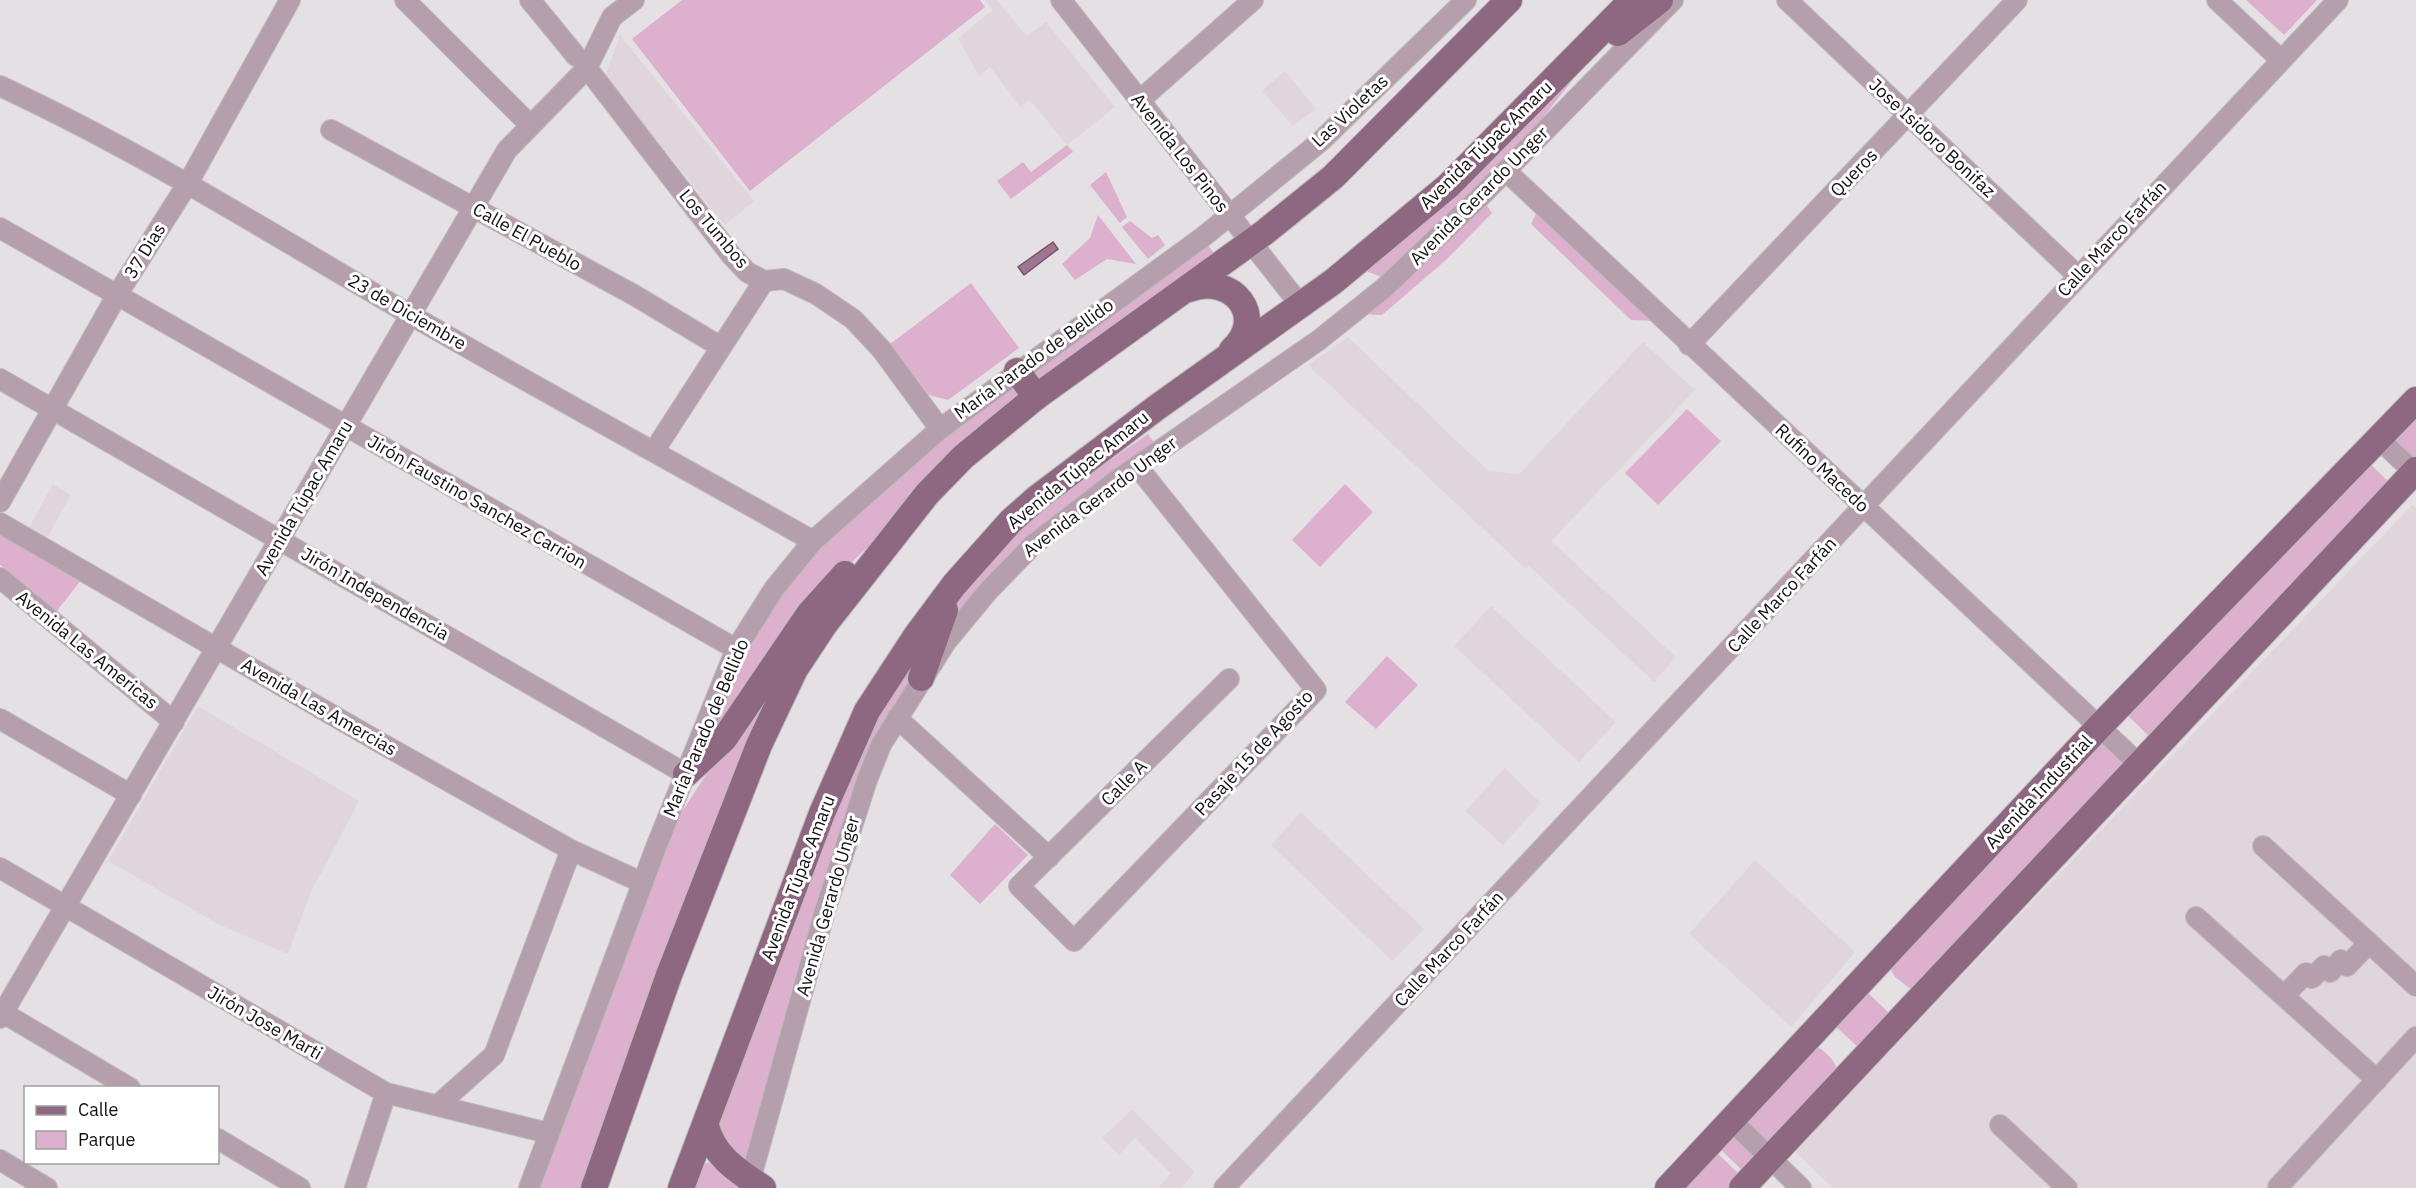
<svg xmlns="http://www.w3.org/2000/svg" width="2416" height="1188" viewBox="0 0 2416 1188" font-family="'IBM Plex Sans',sans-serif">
<rect width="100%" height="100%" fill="#e4e0e3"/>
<g fill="#e1d5dd">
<polygon points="985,0 997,0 1026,36 1046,22 1115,107 1067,145 1030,100 1020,107 990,67 979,76 958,38 993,10"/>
<polygon points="620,35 754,201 725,225 605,76"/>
<polygon points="1285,71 1316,109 1293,126 1262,91"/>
<polygon points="1348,337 1488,471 1519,474 1643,342 1695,390 1551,541 1676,657 1654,682 1529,566 1526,569 1308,365"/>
<polygon points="53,484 71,495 47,538 29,528"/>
<polygon points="2412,505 2416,508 2416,1188 1833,1188 1794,1151"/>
<polygon points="1491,606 1616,722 1579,762 1454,646"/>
<polygon points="198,706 359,801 311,892 288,954 220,925 108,861"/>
<polygon points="1505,768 1541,803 1503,845 1465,811"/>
<polygon points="1301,812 1424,929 1392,961 1271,845"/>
<polygon points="1755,860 1855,952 1791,1027 1689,934"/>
<polygon points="1132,1109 1195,1172 1181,1188 1158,1188 1171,1173 1135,1138 1119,1155 1102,1138"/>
</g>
<g fill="#ddb0ce">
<polygon points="682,0 980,0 985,7 750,191 632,39"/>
<polygon points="2246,0 2317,0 2284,35"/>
<polygon points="1583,67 1503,168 1386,283 1379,276 1358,268"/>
<polygon points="1067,145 1073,152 1011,199 997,181 1023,162 1031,172"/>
<polygon points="1106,172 1127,217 1120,223 1090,185"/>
<polygon points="1482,198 1492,213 1447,259 1382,315 1357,314"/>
<polygon points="1540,206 1661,321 1631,320 1531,224"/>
<polygon points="1098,215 1136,264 1107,259 1075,280 1062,264 1090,238"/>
<polygon points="1130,221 1152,238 1158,235 1165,245 1148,259 1122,227"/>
<polygon points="1203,239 1220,261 1050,384 1031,378 1032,363"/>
<polygon points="971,283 1019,348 948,400 929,395 890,344"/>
<polygon points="1014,379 1026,394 846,568 676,806 739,650 816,543"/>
<polygon points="2416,400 2416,463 2384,433"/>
<polygon points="1687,409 1721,441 1658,505 1625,473"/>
<polygon points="1148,434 1157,447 1130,467 945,638 956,585 1092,459 1099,468"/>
<polygon points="2363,457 2394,487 2155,742 2121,709"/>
<polygon points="1345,484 1373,512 1320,567 1292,540"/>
<polygon points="0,531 85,575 56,612 0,565"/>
<polygon points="943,607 917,677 879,744 749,1174 713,1138 869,712"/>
<polygon points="816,612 590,1188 533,1188 660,846 771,674"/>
<polygon points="1387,656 1418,685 1376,729 1345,702"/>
<polygon points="2099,732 2135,766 1912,990 1895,977 1890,968"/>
<polygon points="995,824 1028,855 980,904 950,875"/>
<polygon points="1866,991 1889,1013 1858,1047 1834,1025"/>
<path d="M1816 1046C1829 1054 1837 1062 1839 1078L1770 1154 1734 1120Z"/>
<polygon points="1731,1123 1767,1157 1749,1177 1713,1142"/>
<polygon points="1710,1146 1745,1180 1738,1188 1670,1188"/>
<polygon points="707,1163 713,1163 745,1188 684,1188 702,1164"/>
</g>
<polygon fill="#a17492" stroke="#76566b" stroke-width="1.5" points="1053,242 1058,249 1024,275 1018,267"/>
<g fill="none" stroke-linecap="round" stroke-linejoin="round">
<g stroke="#bebabd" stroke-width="22">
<g id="minor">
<polyline points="405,0 530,125"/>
<polyline points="530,0 576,56"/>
<polyline points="1061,0 1301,306"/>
<polyline points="1787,0 2077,275"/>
<polyline points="2217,0 2281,60"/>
<polyline points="587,68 731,255 747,272 764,281 784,279 816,294 853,319 882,350 940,429"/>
<path d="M0 86C142 152 274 235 409 314 542 391 679 465 813 541"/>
<polyline points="1139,101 1253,0"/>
<polyline points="331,130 634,295 721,347"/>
<polyline points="1506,171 2140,765"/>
<polyline points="0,228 736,649"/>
<polyline points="1689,345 2017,0"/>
<polyline points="0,379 686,774"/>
<polyline points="2379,439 2416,474"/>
<polyline points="654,451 764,281"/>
<polyline points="1137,466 1316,690 1074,941 1019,886 1229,679"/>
<polyline points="0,502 117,295 188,183 290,0"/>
<polyline points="0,523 379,742 571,850 643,883"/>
<polyline points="0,578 174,722"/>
<polyline points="897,718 1049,857"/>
<polyline points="0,719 131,795"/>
<polyline points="2263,846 2416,986"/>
<polyline points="0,868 386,1093 548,1133"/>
<polyline points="2196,917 2377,1080"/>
<polyline points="2284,996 2306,973 2312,978 2324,966 2330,972 2341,960 2347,966 2369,943"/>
<polyline points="0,1011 130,1088"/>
<polyline points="0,1018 507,150 587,68 612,17 634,0"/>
<polyline points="438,1105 494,1055 571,850"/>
<polyline points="1731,1120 1801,1188"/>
<polyline points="2000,1125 2067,1188"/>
<polyline points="218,1139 300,1188"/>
<polyline points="0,1160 47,1188"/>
<polyline points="2278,1187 2416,1037"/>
<polyline points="355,1188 386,1093"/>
<polyline points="529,1188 656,847 736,649 774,589 813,541 940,429 1203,237 1321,141 1466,0"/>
<polyline points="748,1188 825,911 867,780 881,745 946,642 989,590 1033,545 1117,480 1319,340 1384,288 1483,194 1673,0"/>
<polyline points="1224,1188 2338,0"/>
</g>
</g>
<g stroke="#bebabd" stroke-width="28">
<g id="major">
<polyline points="1618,33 1660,0"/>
<path d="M1189 289C1233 273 1268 317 1232 350"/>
<polyline points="1017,371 1036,397"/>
<polyline points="921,678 945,610"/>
<polyline points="686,774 724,739 809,614 845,574"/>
<path d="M706 1126C714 1157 738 1171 763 1188"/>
<polyline points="594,1188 669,975 759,745 795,669 824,625 927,494 963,457 1036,397 1265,232 1333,177 1509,0"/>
<polyline points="681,1188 822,813 867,711 916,636 954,585 1011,521 1037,498 1156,408 1334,281 1448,186 1632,0"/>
<polyline points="1668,1188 2099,727 2416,400"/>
<polyline points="1742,1188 2416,470"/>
</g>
</g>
<use href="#minor" stroke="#b59fad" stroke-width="20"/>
<use href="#major" stroke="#8e6881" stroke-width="26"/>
</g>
<g text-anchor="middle" stroke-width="6" stroke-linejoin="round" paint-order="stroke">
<g font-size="18" fill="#110f10" stroke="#fff">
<text transform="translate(1350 111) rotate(-43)" y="6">Las Violetas</text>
<text transform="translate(1932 138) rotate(43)" y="6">Jose Isidoro Bonifaz</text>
<text transform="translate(1486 145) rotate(-44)" y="6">Avenida Túpac Amaru</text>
<text transform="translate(1180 153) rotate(52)" y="6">Avenida Los Pinos</text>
<text transform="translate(1854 173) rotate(-46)" y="6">Queros</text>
<text transform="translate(1479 196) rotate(-45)" y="6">Avenida Gerardo Unger</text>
<text transform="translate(714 229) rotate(50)" y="6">Los Tumbos</text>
<text transform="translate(527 237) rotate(29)" y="6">Calle El Pueblo</text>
<text transform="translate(2112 239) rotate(-47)" y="6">Calle Marco Farfán</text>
<text transform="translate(145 251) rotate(-58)" y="6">37 Dias</text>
<text transform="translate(407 312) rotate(30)" y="6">23 de Diciembre</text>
<text transform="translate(1034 359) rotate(-36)" y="6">María Parado de Bellido</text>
<text transform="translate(1822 468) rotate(43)" y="6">Rufino Macedo</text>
<text transform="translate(1078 470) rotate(-39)" y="6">Avenida Túpac Amaru</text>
<text transform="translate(1100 497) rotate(-37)" y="6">Avenida Gerardo Unger</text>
<text transform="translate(304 498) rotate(-60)" y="6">Avenida Túpac Amaru</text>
<text transform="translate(477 502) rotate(30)" y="6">Jirón Faustino Sanchez Carrion</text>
<text transform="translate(375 594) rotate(30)" y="6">Jirón Independencia</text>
<text transform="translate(1782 595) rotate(-47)" y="6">Calle Marco Farfán</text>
<text transform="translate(87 650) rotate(39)" y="6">Avenida Las Americas</text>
<text transform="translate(319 707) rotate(30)" y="6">Avenida Las Amercias</text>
<text transform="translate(706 728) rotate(-67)" y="6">María Parado de Bellido</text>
<text transform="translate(1254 753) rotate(-47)" y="6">Pasaje 15 de Agosto</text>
<text transform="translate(1124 783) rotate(-45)" y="6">Calle A</text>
<text transform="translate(2039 792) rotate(-47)" y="6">Avenida Industrial</text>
<text transform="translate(798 878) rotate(-69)" y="6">Avenida Túpac Amaru</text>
<text transform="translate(828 906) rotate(-74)" y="6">Avenida Gerardo Unger</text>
<text transform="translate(1449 949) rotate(-47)" y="6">Calle Marco Farfán</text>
<text transform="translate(265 1023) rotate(30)" y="6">Jirón Jose Marti</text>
</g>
</g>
<rect x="24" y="1086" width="195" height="78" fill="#ffffff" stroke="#a09f9f" stroke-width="1.5"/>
<rect x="36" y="1106" width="30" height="9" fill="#8e6881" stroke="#a09f9f" stroke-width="1.5"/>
<text x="78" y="1116" font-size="18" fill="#110f10">Calle</text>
<rect x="36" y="1131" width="30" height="18" fill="#ddb0ce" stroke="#a09f9f" stroke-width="1.5"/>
<text x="78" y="1146" font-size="18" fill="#110f10">Parque</text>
</svg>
